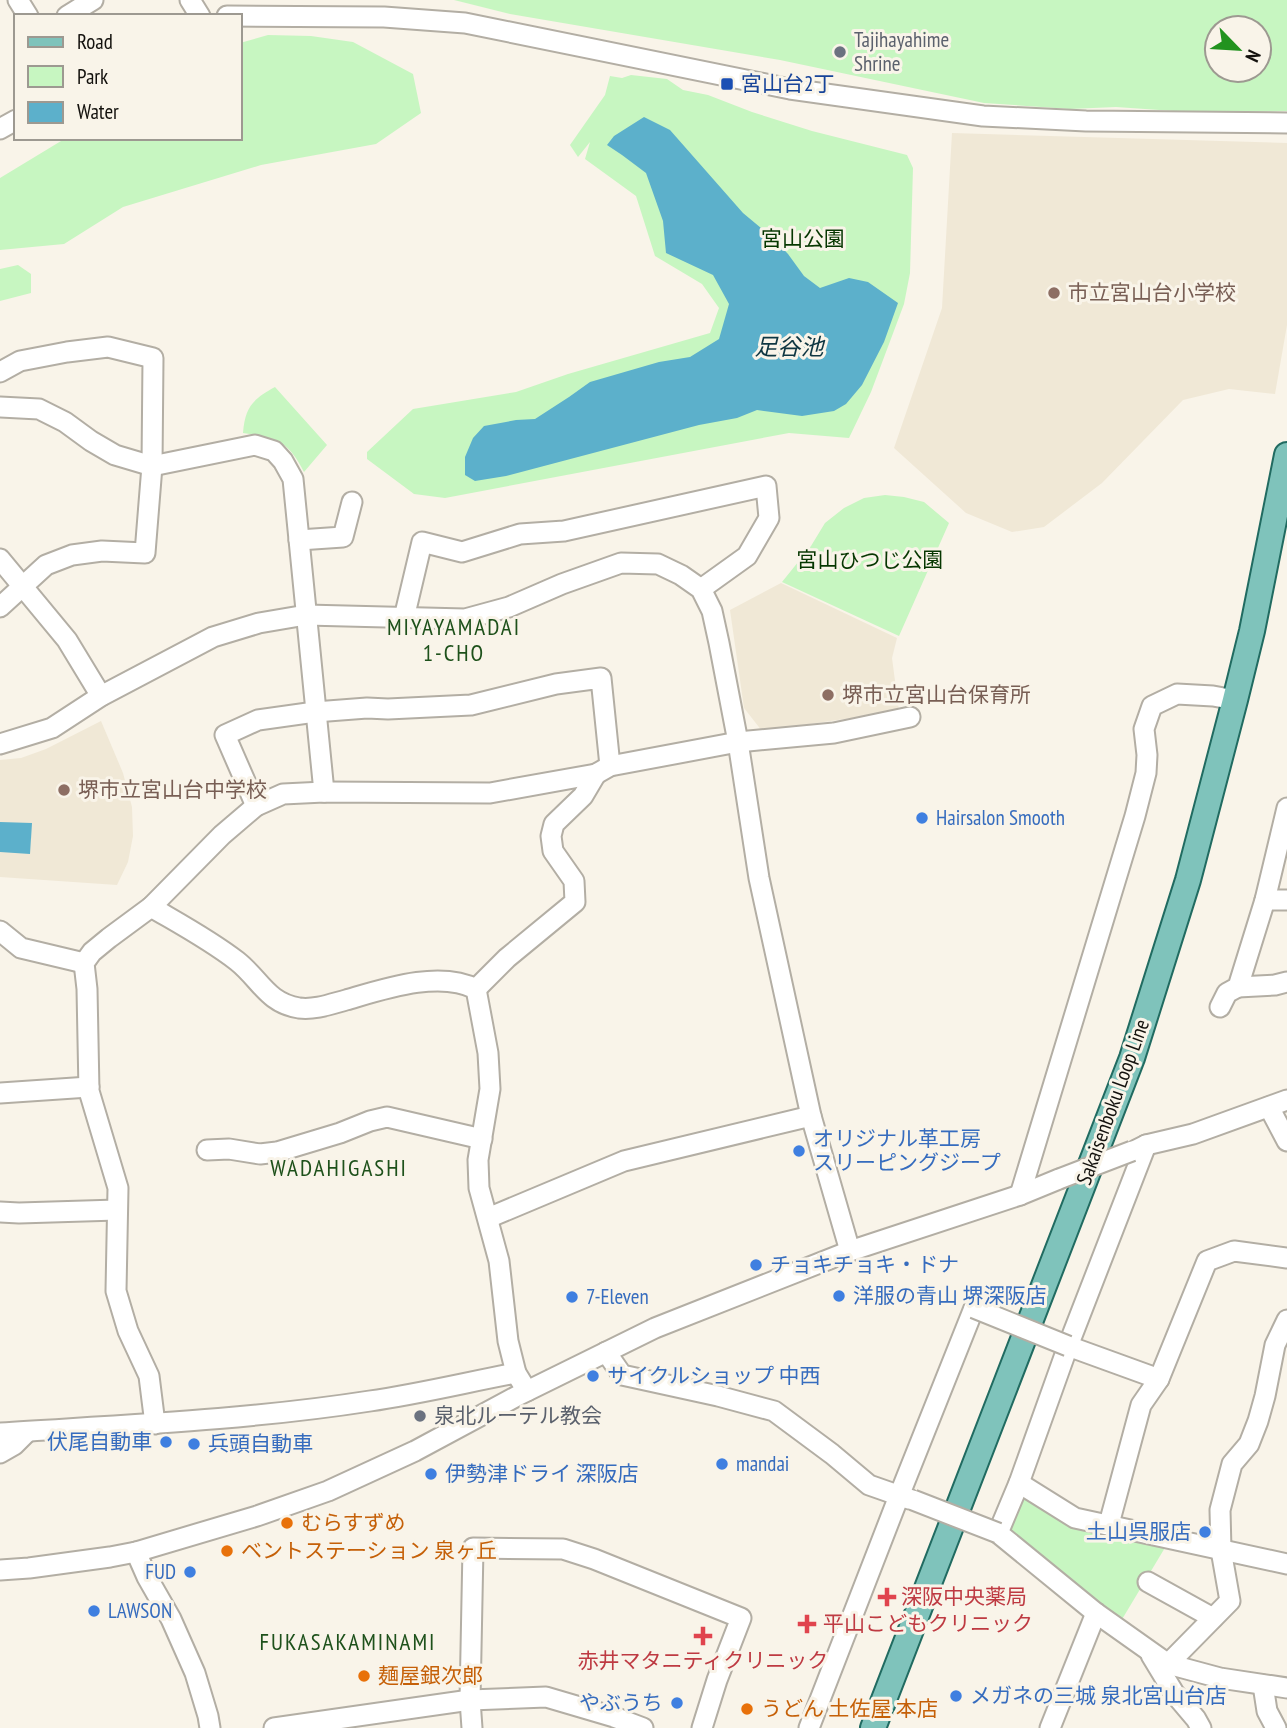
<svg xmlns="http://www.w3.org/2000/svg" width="1287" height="1728" viewBox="0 0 1287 1728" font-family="'PT Sans Narrow','Noto Sans JP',sans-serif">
<rect width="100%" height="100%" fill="#f9f4e9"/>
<g fill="#f0e8d6">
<polygon points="952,133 1287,143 1287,325 1275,394 1229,389 1183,400 1102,483 1044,527 1012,532 966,513 894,448 942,308"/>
<polygon points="781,583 897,638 892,658 899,711 762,731 744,708 730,610"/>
<polygon points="101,721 123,773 132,807 133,836 128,862 117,885 0,877 0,760 21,758 46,749"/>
</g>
<g fill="#c7f6c1" fill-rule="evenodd">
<path d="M445 0H1287V111L1203 113 1116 107 1070 109 984 103 780 60 510 14 454 0ZM1217 28H1259V70H1217Z"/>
<polygon points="268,35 311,36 353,42 413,74 421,113 376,144 261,165 123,207 64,244 0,250 0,178 66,138 240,138 240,43"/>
<polygon points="631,75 667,79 683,90 708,95 752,112 812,131 907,155 913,168 910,273 904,304 871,392 849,438 789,433 445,498 414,494 367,459 367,452 413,409 516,392 568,374 710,333 719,308 702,284 655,256 636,196 585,159 590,142 578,157 570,145 605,95 610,76 622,78"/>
<polygon points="18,265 31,274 31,293 0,301 0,269"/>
<path d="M275 387 327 445 304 472C288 440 276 438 243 433 245 407 253 399 275 387Z"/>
<polygon points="885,495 904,497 924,502 949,523 899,636 782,582 811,546 825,523 844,508 864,498"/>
<polygon points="1022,1495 1166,1546 1121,1621 1007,1529"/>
</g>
<g fill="#5cb0cb">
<polygon points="644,117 670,130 743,213 773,238 788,254 804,276 820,288 849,278 868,282 898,303 884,342 862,385 846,404 834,411 802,416 757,410 737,418 699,425 506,476 475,481 465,475 465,457 473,438 484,426 516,420 535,419 569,397 590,382 659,362 690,357 719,339 729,304 713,275 666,253 663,221 646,173 622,155 607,145 614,136"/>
<polygon points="0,822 32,823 30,854 0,852"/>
</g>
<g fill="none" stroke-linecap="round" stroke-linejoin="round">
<g stroke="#b3aea4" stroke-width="23">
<g id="minor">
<polyline points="18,0 28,16"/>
<polyline points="190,0 200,16"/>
<polyline points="67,16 93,0"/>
<polyline points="227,16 384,17 465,23 790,89 983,116 1086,121 1287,123"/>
<polyline points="0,129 16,120"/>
<polyline points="0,372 20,361 67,352 108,347 153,358 152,466 145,553 102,551 72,555 46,565 0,607"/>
<polyline points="0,407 39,409 65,422 91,441 115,455 152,466 255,445 274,451 283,461 293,479 324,792"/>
<polyline points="299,540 343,537 352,502"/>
<polyline points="0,559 67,640 101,696"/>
<polyline points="404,618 422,542 462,552 520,534 564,531 766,486 769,518 747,556 701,589"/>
<polyline points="0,744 52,728 101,696 213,637 259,623 306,615 465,619 509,607 562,584 621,563 658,564 681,575 701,589 712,611 719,643 738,742 759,878 811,1116 850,1251"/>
<polyline points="256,806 225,735 258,720 315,712 367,708 388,709 471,705 556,684 601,678 610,766"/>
<polyline points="1265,900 1287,900"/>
<path d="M151 907C180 924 210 940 237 961 260 979 267 1003 299 1008 315 1010 331 1004 346 1000 384 989 439 970 476 989L488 1053 490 1089 478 1160 479 1188 499 1261 508 1341 516 1373 527 1391"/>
<polyline points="0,931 21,948 84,963"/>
<polyline points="1238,987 1275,985 1287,982"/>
<polyline points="476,989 507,958 575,902 574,881 553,851 551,836 554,824 583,796 596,774"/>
<polyline points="1220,1007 1227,993 1238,987 1265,900 1287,808"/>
<polyline points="0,1093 89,1087"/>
<polyline points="1269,1107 1287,1141"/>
<polyline points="1146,1145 1068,1346 1019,1483 998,1533 1096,1613 1168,1664 1230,1601 1221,1550 1220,1510 1232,1464 1249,1444 1258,1421 1265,1396 1275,1345 1287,1320"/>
<polyline points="207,1150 229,1149 260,1154 277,1152 340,1133 370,1121 387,1117 482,1139"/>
<polyline points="1136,1150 1146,1145 1193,1134 1287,1100"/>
<polyline points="1020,1195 1135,816 1146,773 1147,755 1144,729 1152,706 1177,694 1213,696 1235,700"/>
<polyline points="0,1212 19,1213 117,1210"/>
<polyline points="488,1218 624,1161 811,1116"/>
<polyline points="1068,1346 1159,1379"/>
<polyline points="606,1352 622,1375 718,1396 774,1411 832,1454 869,1485 909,1499"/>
<polyline points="155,1424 149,1376 128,1331 116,1291 118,1188 89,1091 87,989 84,963 92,952 109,938 151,907 222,835 256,806 283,794 324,792 490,793 596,774 610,766 738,742 834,733 910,717"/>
<path d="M0 1433C123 1425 248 1420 370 1401 419 1394 468 1382 516 1373"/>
<polyline points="0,1453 14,1445 27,1432"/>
<polyline points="1019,1483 1075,1518 1287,1564"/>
<polyline points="1109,1524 1141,1405 1159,1379 1207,1261 1234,1251 1287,1258"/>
<polyline points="136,1552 147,1577 171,1619 195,1673 208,1716 210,1728"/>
<polyline points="0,1570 29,1568 110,1557 136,1552 257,1516 328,1491 415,1451 519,1395 655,1328 850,1251 1020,1195 1059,1179"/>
<polyline points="1148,1582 1213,1618"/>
<polyline points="1151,1655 1174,1693 1196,1719 1201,1728"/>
<polyline points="1168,1664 1220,1678 1287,1688"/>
<polyline points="1263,1685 1267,1711 1276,1728"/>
<polyline points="274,1728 470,1700 546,1697 614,1717 643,1728"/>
<polyline points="472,1728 470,1700 473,1548 563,1549 594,1559 741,1618 717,1680 702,1728"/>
<polyline points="809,1728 899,1496 974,1308"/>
<polyline points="1050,1728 1096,1613"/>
</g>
</g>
<g stroke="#216b61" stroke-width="28">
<polyline id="major" points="873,1728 1132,1058 1188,880 1235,700 1252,631 1287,455"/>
</g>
<use href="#minor" stroke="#fff" stroke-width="19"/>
<use href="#major" stroke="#7fc3bb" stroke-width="24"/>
<g stroke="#b3aea4" stroke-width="23" stroke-linecap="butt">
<g id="minor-bridge">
<polyline points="1059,1179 1132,1151"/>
<polyline points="974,1308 1068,1346"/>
<polyline points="913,1500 998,1533"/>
</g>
</g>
<use href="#minor-bridge" stroke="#fff" stroke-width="19"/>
</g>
<g fill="#6b7280" stroke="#f9f4e9" stroke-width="2.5">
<circle cx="840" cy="52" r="7"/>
<circle cx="420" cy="1416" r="7"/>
</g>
<rect fill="#1a4fb4" stroke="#f9f4e9" stroke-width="2.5" x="720" y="77" width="14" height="14" rx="3.5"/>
<g fill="#8d6e63" stroke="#f9f4e9" stroke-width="2.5">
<circle cx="1054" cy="293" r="7"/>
<circle cx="828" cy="695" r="7"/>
<circle cx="64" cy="790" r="7"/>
</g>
<g fill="#3f7fe0" stroke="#f9f4e9" stroke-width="2.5">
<circle cx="922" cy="818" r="7"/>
<circle cx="799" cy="1151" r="7"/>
<circle cx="756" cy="1265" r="7"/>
<circle cx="839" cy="1296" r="7"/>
<circle cx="572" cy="1297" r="7"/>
<circle cx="593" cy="1376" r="7"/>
<circle cx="166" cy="1442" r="7"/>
<circle cx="194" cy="1444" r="7"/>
<circle cx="722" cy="1464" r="7"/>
<circle cx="431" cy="1474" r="7"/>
<circle cx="1205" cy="1532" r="7"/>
<circle cx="190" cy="1572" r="7"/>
<circle cx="94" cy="1611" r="7"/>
<circle cx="956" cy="1696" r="7"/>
<circle cx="677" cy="1703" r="7"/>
</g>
<g fill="#e8710a" stroke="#f9f4e9" stroke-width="2.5">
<circle cx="287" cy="1523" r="7"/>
<circle cx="227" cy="1551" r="7"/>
<circle cx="364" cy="1676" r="7"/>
<circle cx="747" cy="1709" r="7"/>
</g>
<g fill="#e0444e" stroke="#f9f4e9" stroke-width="2.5">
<path d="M883.5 1586.5h7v7h7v7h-7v7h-7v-7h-7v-7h7z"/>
<path d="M803.5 1613.5h7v7h7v7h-7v7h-7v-7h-7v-7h7z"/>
<path d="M699.5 1625.5h7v7h7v7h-7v7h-7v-7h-7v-7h7z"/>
</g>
<g text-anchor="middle" stroke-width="6" stroke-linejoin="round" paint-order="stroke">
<g font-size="21" fill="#5b616d" stroke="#f9f4e9" text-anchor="start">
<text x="854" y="47">Tajihayahime<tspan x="854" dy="24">Shrine</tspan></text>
<text x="434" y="1423">泉北ルーテル教会</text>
</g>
<g font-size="21" fill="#164399" stroke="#f9f4e9" text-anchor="start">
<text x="741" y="91">宮山台2丁</text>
</g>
<g font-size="21" fill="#063701" stroke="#f9f4e9">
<text x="803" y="246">宮山公園</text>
<text x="870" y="567">宮山ひつじ公園</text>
</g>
<g font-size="21" fill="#785e54" stroke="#f9f4e9" text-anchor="start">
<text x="1068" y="300">市立宮山台小学校</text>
<text x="842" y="702">堺市立宮山台保育所</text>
<text x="78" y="797">堺市立宮山台中学校</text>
</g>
<g font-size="21" fill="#366cbe" stroke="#f9f4e9" text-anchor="start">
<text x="936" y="825">Hairsalon Smooth</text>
<text x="813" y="1146">オリジナル革工房<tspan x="813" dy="24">スリーピングジープ</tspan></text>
<text x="770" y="1272">チョキチョキ・ドナ</text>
<text x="853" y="1303">洋服の青山 堺深阪店</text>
<text x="586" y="1304">7-Eleven</text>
<text x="607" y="1383">サイクルショップ 中西</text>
<text x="152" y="1449" text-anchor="end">伏尾自動車</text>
<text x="208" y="1451">兵頭自動車</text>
<text x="736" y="1471">mandai</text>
<text x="445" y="1481">伊勢津ドライ 深阪店</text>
<text x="1191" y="1539" text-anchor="end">土山呉服店</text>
<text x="176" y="1579" text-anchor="end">FUD</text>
<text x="108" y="1618">LAWSON</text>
<text x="970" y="1703">メガネの三城 泉北宮山台店</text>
<text x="663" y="1710" text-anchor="end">やぶうち</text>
</g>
<g font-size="21" fill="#13110d" stroke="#f9f4e9">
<text transform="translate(1113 1102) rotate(-70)" y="7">Sakaisenboku Loop Line</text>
</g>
<g font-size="21" fill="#c56008" stroke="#f9f4e9" text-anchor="start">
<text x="301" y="1530">むらすずめ</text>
<text x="241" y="1558">ベントステーション 泉ヶ丘</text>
<text x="378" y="1683">麺屋銀次郎</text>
<text x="761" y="1716">うどん 土佐屋 本店</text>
</g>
<g font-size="21" fill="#be3a42" stroke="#f9f4e9" text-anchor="start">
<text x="901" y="1604">深阪中央薬局</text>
<text x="823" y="1631">平山こどもクリニック</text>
<text x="703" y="1668" text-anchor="middle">赤井マタニティクリニック</text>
</g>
<g font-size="23" font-style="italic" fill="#0e3642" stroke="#f9f4e9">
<text x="789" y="355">足谷池</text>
</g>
<g font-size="23" letter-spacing="2" fill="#1e511b" stroke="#f9f4e9">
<text x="454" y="635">MIYAYAMADAI<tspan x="454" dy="26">1-CHO</tspan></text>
<text x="339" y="1176">WADAHIGASHI</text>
<text x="348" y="1650">FUKASAKAMINAMI</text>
</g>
</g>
<rect x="14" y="14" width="228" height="126" fill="#f9f4e9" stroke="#9d9991" stroke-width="2"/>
<rect x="28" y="37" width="35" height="10" fill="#7fc3bb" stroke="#9d9991" stroke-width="2"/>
<text x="77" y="49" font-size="21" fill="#13110d">Road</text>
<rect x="28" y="66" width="35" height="21" fill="#c7f6c1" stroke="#9d9991" stroke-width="2"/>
<text x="77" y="84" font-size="21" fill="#13110d">Park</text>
<rect x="28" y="102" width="35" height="21" fill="#5cb0cb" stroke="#9d9991" stroke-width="2"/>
<text x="77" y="119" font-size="21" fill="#13110d">Water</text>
<g transform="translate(1238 49) rotate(115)"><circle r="33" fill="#f9f4e9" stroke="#9d9991" stroke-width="2"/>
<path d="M0-5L12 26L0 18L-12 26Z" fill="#22931f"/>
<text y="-10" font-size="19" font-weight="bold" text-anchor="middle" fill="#13110d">N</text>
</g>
</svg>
